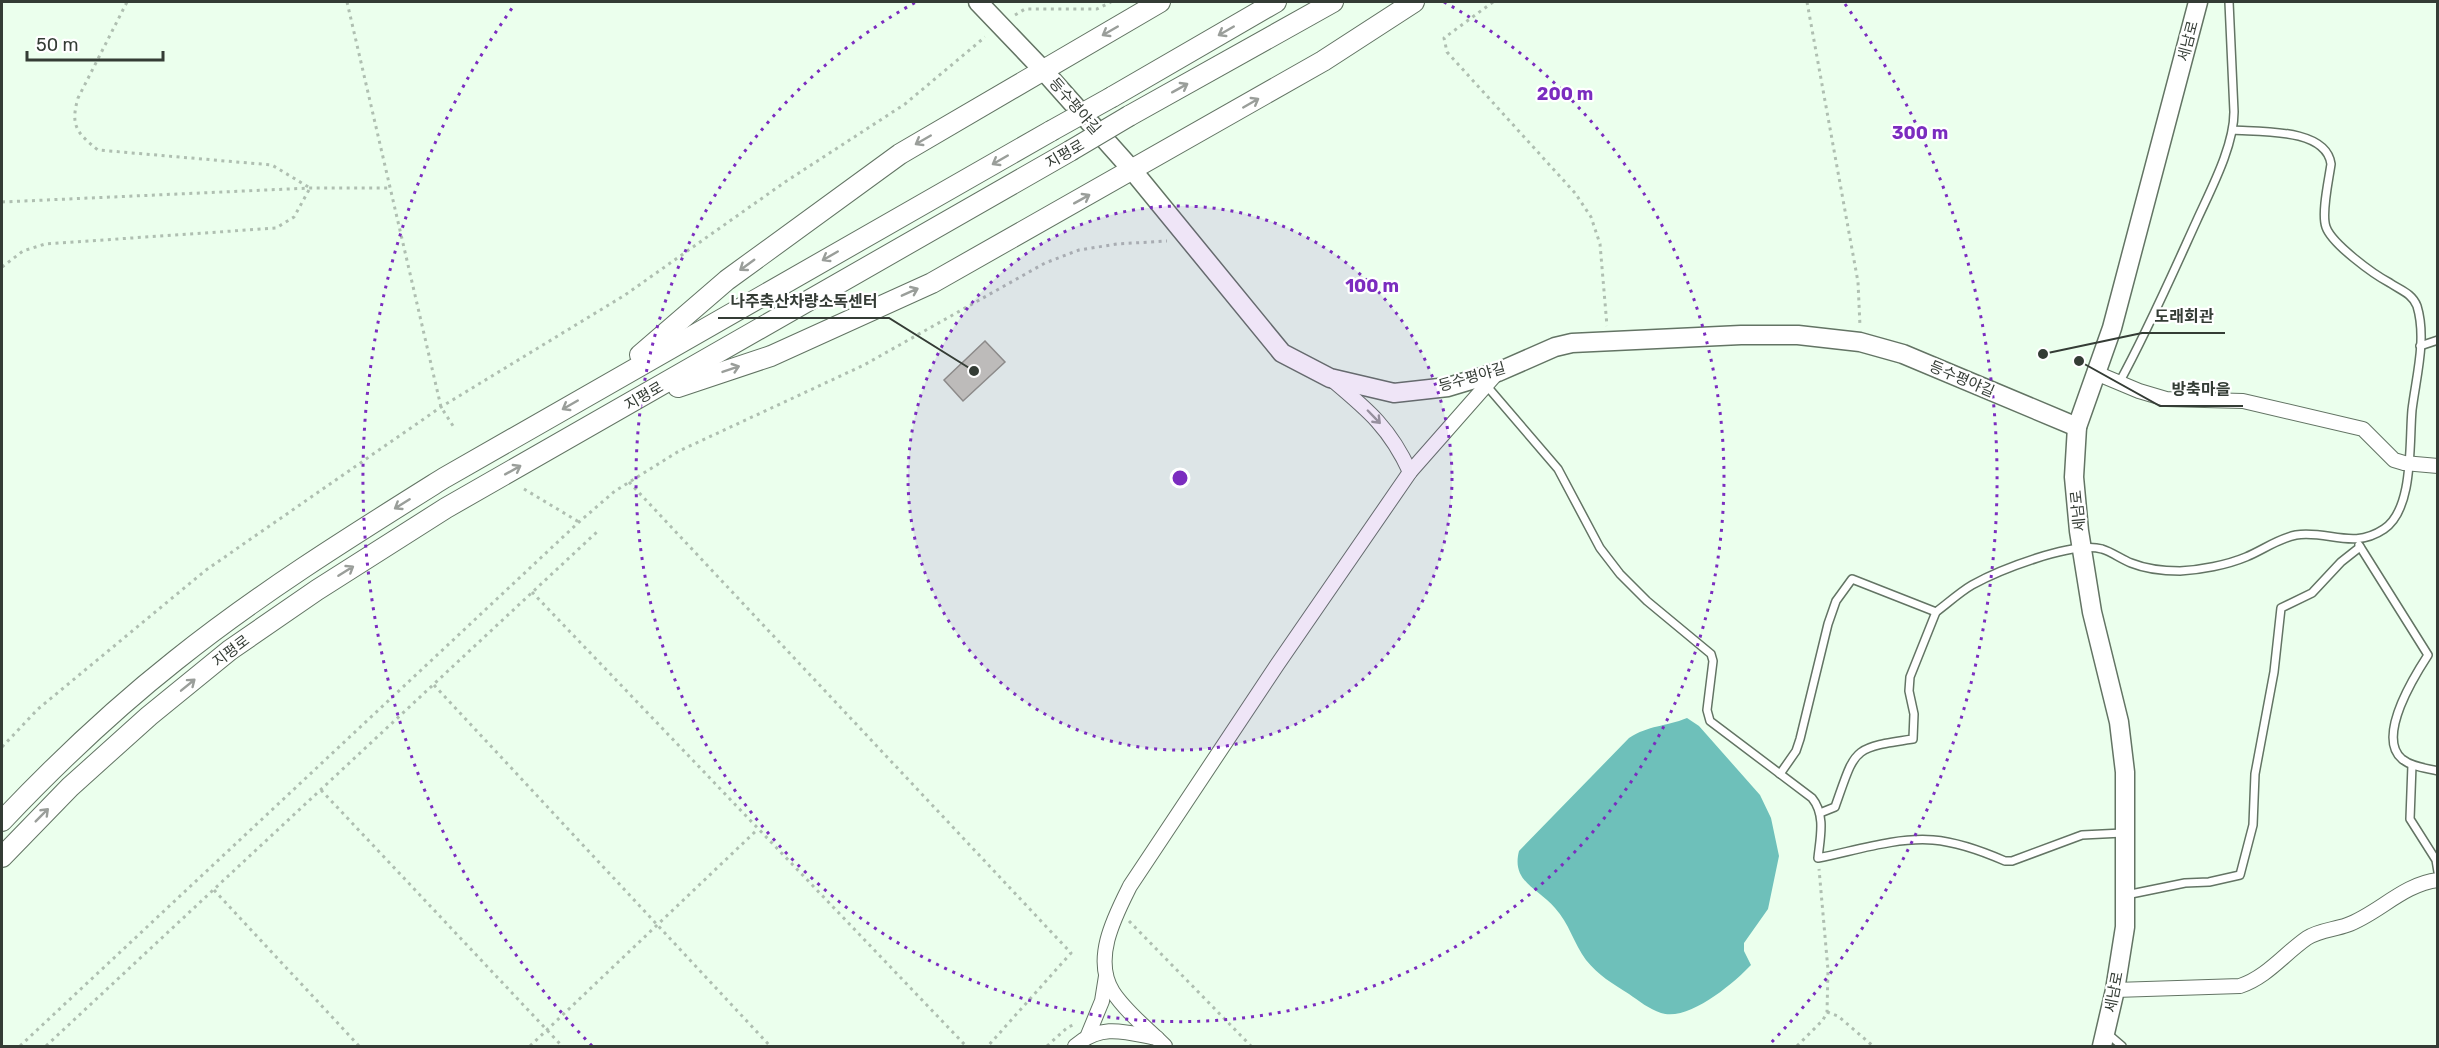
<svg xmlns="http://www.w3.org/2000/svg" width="2439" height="1048" viewBox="0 0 2439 1048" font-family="Rubik,'Noto Sans KR',sans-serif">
<rect width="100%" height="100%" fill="#ebffed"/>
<path fill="#6ec0ba" d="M1687 718 1699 726 1760 795 1771 818 1779 856 1768 909 1744 943V951L1751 965C1733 984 1688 1022 1661 1013 1649 1009 1639 1001 1629 994 1613 984 1598 975 1586 960 1574 944 1569 923 1555 908 1538 888 1511 882 1519 851L1629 738C1649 725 1665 727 1687 718Z"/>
<polygon fill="#c6d0ba" stroke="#8f9883" stroke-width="1.5" points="985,341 1005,362 963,401 944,380"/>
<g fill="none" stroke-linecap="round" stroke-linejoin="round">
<g stroke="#637464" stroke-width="10">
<g id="service">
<polyline points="2420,346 2438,340"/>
<path d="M2119 383C2148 330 2172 275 2197 220 2211 189 2234 146 2234 112L2229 2"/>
<path d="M1486 385 1558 469 1600 548 1620 574 1647 601 1711 654 1713 661 1707 710 1710 721 1812 798C1826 815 1820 838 1818 858 1854 851 1896 837 1933 840 1958 842 1982 851 2005 861H2012L2082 835 2123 833"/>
<path d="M2359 545 2428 655C2415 675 2376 737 2402 759 2412 767 2426 768 2438 771"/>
<polyline points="2412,765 2410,819 2436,860 2438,872"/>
<path d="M1780 774 1796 751 1800 739 1828 624 1836 601 1852 579 1936 612C1948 603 1960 592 1972 585 1999 570 2072 541 2102 549 2112 552 2121 559 2131 563 2146 569 2163 571 2180 571 2200 570 2227 565 2246 557 2263 550 2277 539 2296 535 2328 530 2353 550 2384 529 2414 509 2409 443 2412 410 2416 377 2427 339 2417 306 2412 293 2400 290 2390 283 2373 274 2332 244 2326 227 2321 213 2329 179 2331 164 2326 128 2260 132 2233 130"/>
<path d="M1820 813 1835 807C1856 748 1851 748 1913 739L1914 714 1909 691 1910 677 1936 612"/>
<polyline points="2126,895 2185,883 2209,882 2240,875 2253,825 2255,774 2274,672 2281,608 2312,593 2341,562 2360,547"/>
<polyline points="2108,1034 2122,1046"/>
</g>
</g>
<g stroke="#637464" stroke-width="16">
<g id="minor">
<polyline points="2096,373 2139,391 2166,399 2243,401 2363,429 2394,460 2404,463 2438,466"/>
<path d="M1331 379C1368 410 1390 428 1410 472"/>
<path d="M2115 990 2240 986C2267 977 2284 954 2307 938 2320 930 2333 930 2347 925 2378 914 2403 884 2438 880"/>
<polyline points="1088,1035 1102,1001 1106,976"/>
<path d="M1075 1046C1102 1023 1125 1032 1157 1038"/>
<path d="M1165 1046C1148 1029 1126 1012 1113 992 1092 959 1115 916 1130 886L1277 665 1410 472 1498 372"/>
</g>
</g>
<g stroke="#637464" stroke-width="21">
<g id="tertiary">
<polyline points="978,2 1043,70 1133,171 1282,353 1330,378 1394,393 1448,387 1498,372 1555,347 1572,343 1741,335 1798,335 1860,342 1903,354 2077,427"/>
<polyline points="2102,1046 2115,990 2125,927 2125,772 2119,722 2092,612 2079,531 2074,477 2077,427 2112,328 2198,2"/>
</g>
</g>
<g stroke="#637464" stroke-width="22">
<g id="secondary">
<polyline points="1112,97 1276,2"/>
<polyline points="1129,116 1333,2"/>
<polyline points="640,355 727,280 900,154 1160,2"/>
<polyline points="678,387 771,356 932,283 1323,61 1414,2"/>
<path d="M2 821C56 764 114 709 176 660 261 592 353 535 444 478L1051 131"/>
<polyline points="2,857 70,787 149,716 230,650 317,590 446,508 1070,151"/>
</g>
</g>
<g stroke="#afbfb1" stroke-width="3" stroke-dasharray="3 4.5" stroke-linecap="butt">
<polyline points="347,2 441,407 455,429"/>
<polyline points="1493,2 1444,38 1447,52 1575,193 1591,217 1600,244 1607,326"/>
<polyline points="1807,2 1858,282 1860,326"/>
<polyline points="1015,15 1025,9 1097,9 1111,2"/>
<polyline points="2,202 310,188 389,188"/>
<path d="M2 267 23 251 45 244 276 228 294 217 310 188 272 165 98 150C77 133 70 126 78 98L127 2"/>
<polyline points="629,482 1071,953 988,1046"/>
<polyline points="524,489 579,522"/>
<polyline points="532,592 966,1046"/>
<polyline points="434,685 770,1046"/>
<polyline points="2,747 38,709 206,570 441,407 625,295 785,182 905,104 985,37"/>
<polyline points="321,790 562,1046"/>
<polyline points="214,890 359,1046"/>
<polyline points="1129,921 1251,1046"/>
<polyline points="1827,1012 1838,1016 1873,1046"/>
<polyline points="20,1046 579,522 615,491 679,451 864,365 1045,263 1079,250 1117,244 1167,241"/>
<polyline points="46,1046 599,530"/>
<polyline points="530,1046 758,829"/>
<polyline points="1047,1046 1068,1027 1076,1024"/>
<polyline points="1797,1046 1823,1020 1827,1012 1828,970 1819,869"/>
</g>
<use href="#service" stroke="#fff" stroke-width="7"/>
<use href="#minor" stroke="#fff" stroke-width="14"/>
<use href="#tertiary" stroke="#fff" stroke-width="18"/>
<use href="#secondary" stroke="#fff" stroke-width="20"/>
<g stroke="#637464" stroke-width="22" stroke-linecap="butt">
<g id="secondary-bridge">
<polyline points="1051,131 1112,97"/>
<polyline points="1070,151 1129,116"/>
</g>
</g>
<use href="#secondary-bridge" stroke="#fff" stroke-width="20"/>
</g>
<defs><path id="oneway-shaft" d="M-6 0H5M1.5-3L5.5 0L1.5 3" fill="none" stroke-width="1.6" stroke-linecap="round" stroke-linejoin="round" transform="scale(1.5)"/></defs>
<g stroke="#9a9e9a">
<use href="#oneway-shaft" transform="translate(1110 31) rotate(150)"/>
<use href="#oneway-shaft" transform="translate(1226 31) rotate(150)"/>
<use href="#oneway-shaft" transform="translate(1180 88) rotate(-29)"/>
<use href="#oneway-shaft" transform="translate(1251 103) rotate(-30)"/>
<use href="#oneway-shaft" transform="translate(923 140) rotate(150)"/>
<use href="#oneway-shaft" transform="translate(1000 160) rotate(150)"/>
<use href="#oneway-shaft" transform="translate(1082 199) rotate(-29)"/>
<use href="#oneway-shaft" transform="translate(830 256) rotate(150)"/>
<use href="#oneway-shaft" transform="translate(747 265) rotate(144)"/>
<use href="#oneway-shaft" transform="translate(910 292) rotate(-24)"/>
<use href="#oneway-shaft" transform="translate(731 369) rotate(-19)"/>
<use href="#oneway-shaft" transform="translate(570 405) rotate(150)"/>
<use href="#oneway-shaft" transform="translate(1374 417) rotate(46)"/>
<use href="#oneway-shaft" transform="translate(513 470) rotate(-29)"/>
<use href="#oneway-shaft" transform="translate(402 504) rotate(148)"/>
<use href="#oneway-shaft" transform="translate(346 571) rotate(-32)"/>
<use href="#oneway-shaft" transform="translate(188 685) rotate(-39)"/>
<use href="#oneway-shaft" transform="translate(42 815) rotate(-45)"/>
</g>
<circle cx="1180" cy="478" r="272" fill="#7b2cbf" fill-opacity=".12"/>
<g fill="none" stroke="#7b2cbf" stroke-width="3" stroke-dasharray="3 6">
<circle cx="1180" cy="478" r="272"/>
<path d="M1444 2A544 544 0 1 1 916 2"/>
<path d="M592 1046A817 817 0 0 1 515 4M1845 4A817 817 0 0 1 1768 1046"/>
</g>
<g text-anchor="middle" stroke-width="4.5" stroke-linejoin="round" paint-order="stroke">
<g font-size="15" fill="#343c35" stroke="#fff">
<text transform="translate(2188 41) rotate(-75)" y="5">세남로</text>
<text transform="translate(1075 106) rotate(49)" y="5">등수평야길</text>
<text transform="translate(1065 154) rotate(-30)" y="5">지평로</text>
<text transform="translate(1472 377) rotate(-16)" y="5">등수평야길</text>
<text transform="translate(1962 379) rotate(23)" y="5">등수평야길</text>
<text transform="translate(644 396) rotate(-30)" y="5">지평로</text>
<text transform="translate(2078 511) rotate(-96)" y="5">세남로</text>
<text transform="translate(231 651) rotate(-37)" y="5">지평로</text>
<text transform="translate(2114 992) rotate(-79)" y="5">세남로</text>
</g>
</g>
<circle cx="1180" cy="478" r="9" fill="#7b2cbf" stroke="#fff" stroke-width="3"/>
<g font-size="18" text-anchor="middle" font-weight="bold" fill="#7b2cbf" stroke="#fff" stroke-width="4.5" stroke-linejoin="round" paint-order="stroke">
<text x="1565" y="100">200 m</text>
<text x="1920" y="139">300 m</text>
<text x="1372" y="292">100 m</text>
</g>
<path fill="none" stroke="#343c35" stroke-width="2" d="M974 371L889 318H718M2043 354L2142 333H2225M2079 361L2160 406H2243"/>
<g fill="#343c35" stroke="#fff" stroke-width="2">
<circle cx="974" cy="371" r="6"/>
<circle cx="2043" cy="354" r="6"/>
<circle cx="2079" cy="361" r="6"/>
</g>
<g font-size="16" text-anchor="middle" font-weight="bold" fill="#343c35" stroke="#fff" stroke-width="4.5" stroke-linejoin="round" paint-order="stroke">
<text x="804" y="307">나주축산차량소독센터</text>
<text x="2184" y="322">도래회관</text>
<text x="2201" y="395">방축마을</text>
</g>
<rect width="2439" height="1048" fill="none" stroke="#343c35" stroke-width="6"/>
<path d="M27 51v9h136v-9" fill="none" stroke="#343c35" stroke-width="3"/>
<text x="36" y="51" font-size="18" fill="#343c35" stroke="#ffffff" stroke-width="4.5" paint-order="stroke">50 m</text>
</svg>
